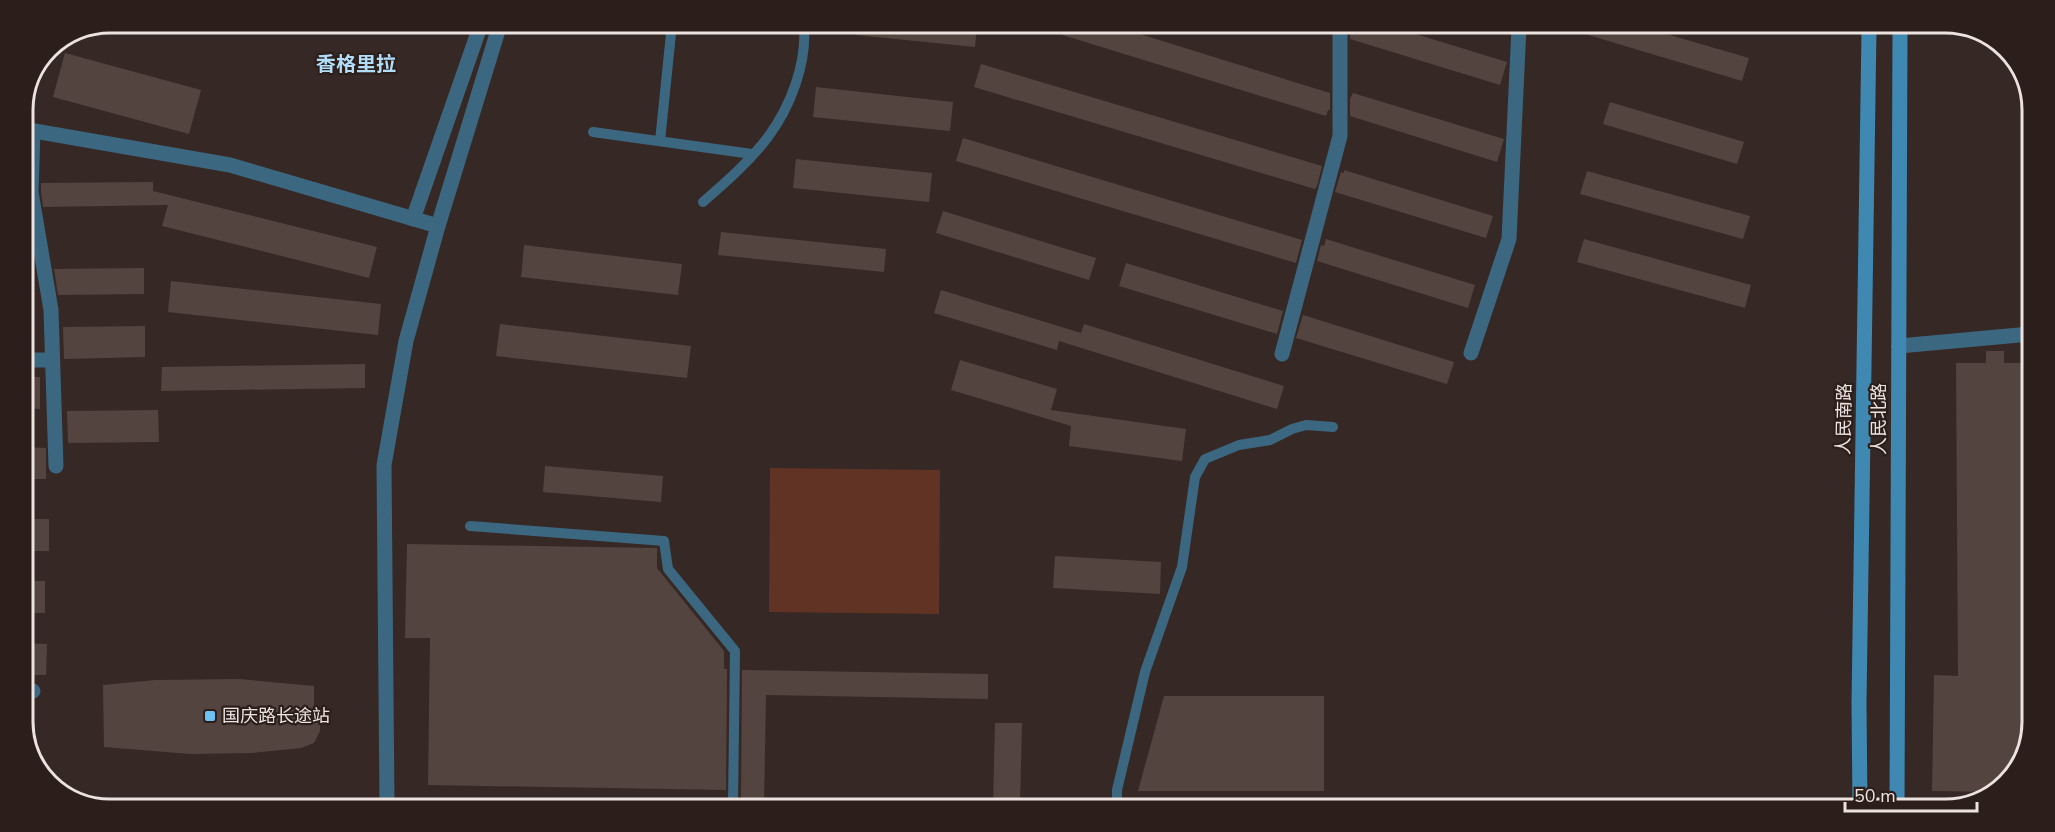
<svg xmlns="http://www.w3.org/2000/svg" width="2055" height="832" viewBox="0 0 2055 832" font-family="'Nunito Sans','Noto Sans SC',sans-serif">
<rect width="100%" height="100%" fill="#362824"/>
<polygon fill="#613324" points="770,468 940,470 939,614 769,612"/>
<g fill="#534440">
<polygon points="856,25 977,26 975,47 856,35"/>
<polygon points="1044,26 1114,26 1330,93 1330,110 1328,110 1326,116 1043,29"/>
<polygon points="1350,27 1393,27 1507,62 1500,85 1350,39"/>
<polygon points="1576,28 1646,28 1749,58 1742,81 1575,31"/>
<polygon points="65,53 201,90 189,134 53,97"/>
<polygon points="981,64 1322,166 1317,186 1315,189 974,87"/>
<polygon points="816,87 953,102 950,131 813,117"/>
<polygon points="1353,93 1504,139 1497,162 1350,116 1350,99"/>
<polygon points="1610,102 1744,142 1737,164 1603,124"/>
<polygon points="963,138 1302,240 1296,263 956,161"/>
<polygon points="796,159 932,173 929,202 793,188"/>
<polygon points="1344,170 1493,216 1486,238 1335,192 1341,172 1344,173"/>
<polygon points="1587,171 1750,216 1743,239 1580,194"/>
<polygon points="153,182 153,191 377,247 369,278 162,226 168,205 43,207 41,191 41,183"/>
<polygon points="943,211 1096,258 1089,280 936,233"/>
<polygon points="721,232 886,249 884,272 718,255"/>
<polygon points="1326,239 1475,285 1468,308 1317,261 1321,245 1324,246"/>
<polygon points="1584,239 1751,285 1745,308 1577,262"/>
<polygon points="524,245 682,264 678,295 521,277"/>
<polygon points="1126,263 1283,311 1277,334 1119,286"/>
<polygon points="144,268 144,294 58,295 54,269"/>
<polygon points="171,281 381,304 378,335 168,312"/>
<polygon points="941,290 1081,333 1084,324 1284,386 1277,409 1059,341 1057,350 934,313"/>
<polygon points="1303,315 1454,362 1447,384 1296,338"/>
<polygon points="500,324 691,346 687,378 496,356"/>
<polygon points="145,326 145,357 64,359 63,327"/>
<polygon points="1986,351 2004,351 2004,363 2030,363 2026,755 1996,792 1932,791 1934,675 1958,676 1956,363 1986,363"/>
<polygon points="960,360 1057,389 1051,410 1186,429 1182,461 1069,446 1071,426 951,390"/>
<polygon points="365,364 365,388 161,391 162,367"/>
<polygon points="23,377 40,377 40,409 23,408"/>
<polygon points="158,410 159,442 68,443 67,411"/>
<polygon points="23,447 46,448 46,479 23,479"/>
<polygon points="545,466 663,476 661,502 543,492"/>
<rect x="23" y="519" width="26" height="32"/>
<polygon points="407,544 657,548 657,568 724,651 724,669 727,669 726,790 428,785 430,638 405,638"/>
<polygon points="1055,556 1161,562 1160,594 1053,588"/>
<rect x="23" y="581" width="22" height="32"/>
<polygon points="23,643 47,644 46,675 23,675"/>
<polygon points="742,670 988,674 988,699 766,695 764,805 741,805"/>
<polygon points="239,679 314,686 314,713 320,725 320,731 314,743 301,748 252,753 190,754 104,747 103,685 155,680"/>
<polygon points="1164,696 1324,696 1324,791 1138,791"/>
<polygon points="995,723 1022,723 1020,806 993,806"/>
</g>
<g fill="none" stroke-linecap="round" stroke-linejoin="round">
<g stroke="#3c6781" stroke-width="10">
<polyline points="593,132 752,154"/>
<polyline points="660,141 672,24"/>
<path d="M703 202C726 182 750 161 768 137 791 106 807 63 804 25"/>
<polyline points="470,526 664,541 668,569 735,651 733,805"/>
<polyline points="1117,807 1117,790 1145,672 1182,567 1195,477 1205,459 1239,445 1270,440 1292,429 1306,425 1333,427"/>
</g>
<g stroke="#3c6781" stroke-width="15">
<polyline points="23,129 230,165 438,226"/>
<polyline points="33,131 31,192 51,310 56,466"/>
<polyline points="413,219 481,24"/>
<polyline points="1899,346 2030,334"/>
<polyline points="1471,353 1509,239 1519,27"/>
<polyline points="1282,354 1340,136 1340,27"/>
<polyline points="23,360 52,360"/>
<polyline points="23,691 33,691"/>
<polyline points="387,804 384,465 406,341 438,226 500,24"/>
</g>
<g stroke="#3f88b1" stroke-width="15">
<polyline points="1860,809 1859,703 1869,29"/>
<polyline points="1897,809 1900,29"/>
</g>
</g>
<rect fill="#6ec2f3" stroke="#2c1f1b" stroke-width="2" x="204" y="710" width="12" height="12" rx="3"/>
<g text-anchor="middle" stroke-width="4.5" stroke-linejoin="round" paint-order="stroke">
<g font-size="18" fill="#ece3e0" stroke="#2c1f1b">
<text transform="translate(1844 419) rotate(-89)" y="6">人民南路</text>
<text transform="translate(1879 419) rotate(-90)" y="6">人民北路</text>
</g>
<g font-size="18" fill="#ece3e0" stroke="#2c1f1b" text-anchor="start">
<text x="222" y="722">国庆路长途站</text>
</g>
<g font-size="20" font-weight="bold" fill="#b1ddf8" stroke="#2c1f1b">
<text x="356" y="71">香格里拉</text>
</g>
</g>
<path d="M0 0H2055V832H0ZM110 33H1945A77 77 0 0 1 2022 110V722A77 77 0 0 1 1945 799H110A77 77 0 0 1 33 722V110A77 77 0 0 1 110 33Z" fill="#2c1f1b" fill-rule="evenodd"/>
<path fill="none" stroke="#ece3e0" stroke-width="3" d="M110 33H1945A77 77 0 0 1 2022 110V722A77 77 0 0 1 1945 799H110A77 77 0 0 1 33 722V110A77 77 0 0 1 110 33Z"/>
<path d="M1845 802v9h132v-9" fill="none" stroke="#ece3e0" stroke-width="3"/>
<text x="1854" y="802" font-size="18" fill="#ece3e0" stroke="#2c1f1b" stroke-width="4.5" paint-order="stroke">50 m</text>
</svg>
